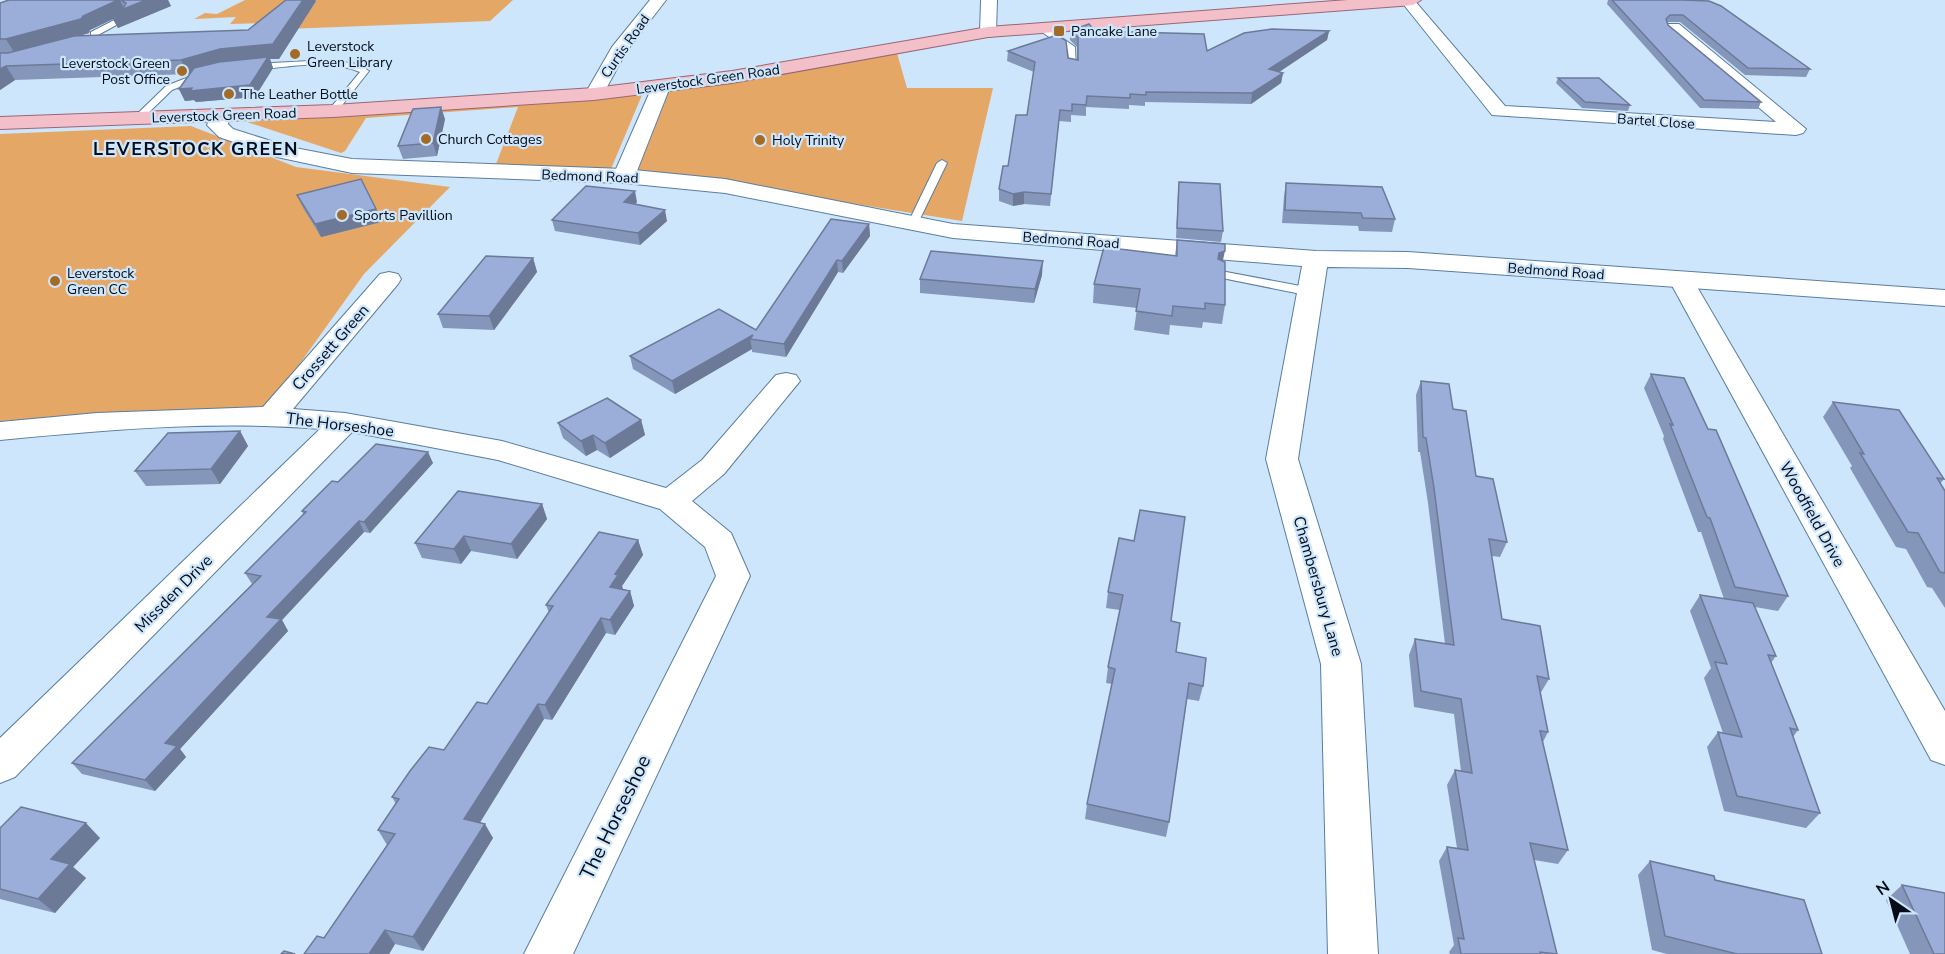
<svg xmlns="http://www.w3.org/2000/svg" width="1945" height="954" viewBox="0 0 1945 954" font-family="'Nunito Sans',sans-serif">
<rect width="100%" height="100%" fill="#cee6fc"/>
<g fill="#e5a765">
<polygon points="245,0 513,0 490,21 262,30 269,23 230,24 236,17 194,19 205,13 217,14"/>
<polygon points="897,53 907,88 993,88 962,221 730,184 630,174 665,90"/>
<polygon points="642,95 611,169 496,164 518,107 366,118 345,151 341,153 247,122"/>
<polygon points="191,126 296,167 450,187 364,274 268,408 0,424 0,134"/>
</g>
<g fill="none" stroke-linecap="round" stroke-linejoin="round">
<g stroke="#597e9f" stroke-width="2">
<g id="service">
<polygon points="124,15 131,17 98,35 97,41 91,41 91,32"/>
<polygon points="1039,26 1045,26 1075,47 1076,69 1069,67 1068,50 1039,30"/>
<path d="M327 60 357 64 369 71 336 113 333 114 328 111 360 72C328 58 288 67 254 70L250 67 254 64Z"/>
<polygon points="204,71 208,74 207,76 172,90 141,120 133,118 166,86"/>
<polygon points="942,160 947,163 918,223 917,225 909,225 908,223 937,163"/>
<polygon points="1221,271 1311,288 1317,292 1311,296 1217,277 1217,273"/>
</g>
</g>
<g stroke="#597e9f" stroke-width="2">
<g id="minor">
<polygon points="650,0 666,0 626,52 601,98 587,98 585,94 612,47"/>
<polygon points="981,0 997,0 996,32 994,36 988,37 980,32"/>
<polygon points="1400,0 1414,0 1505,106 1776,122 1667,30 1665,27 1667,24 1679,24 1806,129 1803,133 1796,135 1492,115"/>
<polygon points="661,81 668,83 670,87 635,176 632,181 624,182 616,181 613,176 652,87 654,83"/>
<path d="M389 272 398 274 401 279 398 284 293 409 345 413 502 441 666 488 702 460 776 375 786 373 796 375 800 381 724 474 692 501 731 533 750 576 573 954H524L716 576 705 547 660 509 498 460 352 432 15 777 0 783V738L320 429C214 420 106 430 0 440V422L97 413 263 407 380 274Z"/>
<polygon points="1681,273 1690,275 1693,280 1945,711 1945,765 1931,760 1669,280 1672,275"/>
</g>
</g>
<g stroke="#597e9f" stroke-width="2">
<polygon id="tertiary" points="220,110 227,112 230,116 228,124 233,129 290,147 352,159 624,169 725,179 953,224 1316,251 1408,252 1945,290 1945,306 1408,268 1327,267 1298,459 1361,664 1378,954 1328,954 1321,664 1266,459 1302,266 953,238 725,193 624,183 352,173 277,157 219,137 207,125 213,112"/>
</g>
<g stroke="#996675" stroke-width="2">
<polygon id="primary" points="1348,0 1421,0 1413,5 988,37 732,83 594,100 333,117 0,129 0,117 333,105 594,88 732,71 988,27"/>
</g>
<use href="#service" fill="#fff" fill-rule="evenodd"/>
<use href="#minor" fill="#fff" fill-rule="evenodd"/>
<use href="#tertiary" fill="#fff" fill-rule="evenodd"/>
<use href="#primary" fill="#f3c0ca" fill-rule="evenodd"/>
</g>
<g fill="#8596bb">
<polygon points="9,0 168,0 171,6 118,28 113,19 90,30 89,33 79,36 248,30 316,1 279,59 270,59 273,68 255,97 196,102 194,100 185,101 179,89 190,74 15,80 0,90 0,3"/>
<polygon points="1608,0 1682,0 1810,69 1806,77 1745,75 1680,22 1667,22 1668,25 1761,102 1758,109 1700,108 1607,4"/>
<polygon points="1070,31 1095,31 1207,51 1329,31 1327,40 1279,72 1283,73 1281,83 1251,104 1145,102 1145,106 1129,105 1129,109 1086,107 1086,116 1071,115 1071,122 1059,121 1050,206 1024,204 1013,206 999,201 999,189 1027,115 1034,72 1007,61 1008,51 1068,58 1077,60 1077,47 1070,40"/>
<polygon points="1558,78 1630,105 1628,111 1582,108 1556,83"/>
<polygon points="445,119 437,156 403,159 398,146"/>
<polygon points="1179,182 1223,231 1221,242 1176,238 1178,192"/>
<polygon points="1286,183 1395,219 1392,232 1359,231 1358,226 1282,223 1284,196"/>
<polygon points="297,195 381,222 321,237 303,208"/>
<polygon points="637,202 635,204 667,221 640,245 555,231 552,220"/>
<polygon points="869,224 870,236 843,273 838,272 786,357 752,352 752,349 675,394 633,369 630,356 756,330"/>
<polygon points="1177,240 1223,261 1225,305 1222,324 1203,322 1202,328 1170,325 1169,335 1134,330 1137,308 1093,303 1094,284 1175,256"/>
<polygon points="533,258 537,272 494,330 443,328 438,314"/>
<polygon points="1042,275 1034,303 920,293 920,279"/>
<polygon points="1651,374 1788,596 1778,611 1755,607 1776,656 1771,663 1798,730 1793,737 1820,813 1806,828 1724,811 1707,747 1718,732 1723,733 1704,678 1711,668 1690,611 1700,595 1724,599 1701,532 1698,532 1663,439 1664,436 1644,388"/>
<polygon points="1421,381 1453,409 1476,476 1507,542 1500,557 1492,556 1502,619 1549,679 1540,694 1548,732 1543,742 1568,850 1558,864 1534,860 1557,954 1450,954 1449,952 1454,945 1439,861 1447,847 1457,848 1447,785 1455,770 1461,771 1454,714 1414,707 1409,655 1415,639 1445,644 1428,503 1420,452 1418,452 1416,395"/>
<polygon points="1833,402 1944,479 1940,484 1945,491 1945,608 1932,588 1927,587 1906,549 1896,547 1850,468 1852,466 1823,417"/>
<polygon points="641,420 645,435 610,458 597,450 586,456 563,438 558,423"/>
<polygon points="240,431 248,446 220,484 146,486 135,471"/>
<polygon points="433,463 370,533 364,532 282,620 288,631 180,749 186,757 155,791 82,774 72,763 252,584 245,573 303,514 302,511 338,482"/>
<polygon points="542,504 547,519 517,559 471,551 461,564 422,558 415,543"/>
<polygon points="1119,538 1171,621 1176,652 1203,686 1199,701 1187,699 1169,822 1166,837 1085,819 1087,804 1112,684 1106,683 1108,667 1120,610 1106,608 1108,592"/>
<polygon points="638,540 643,555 622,586 623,589 630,591 634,606 615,635 606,633 552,720 544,719 479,822 493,838 423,951 395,944 389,954 304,954 324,938 387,845 378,830 396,804 392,797 444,750 487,704 549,613 546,605"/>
<polygon points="0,828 100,838 73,867 86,878 55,913 0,899"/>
<polygon points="1650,861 1715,880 1822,954 1667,954 1652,950 1638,875"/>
<polygon points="1902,885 1945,954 1910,954 1886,900"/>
</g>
<g fill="#6c7a98">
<polygon points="118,0 120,0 124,9 146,0 168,0 171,6 118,28 113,19 90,30 89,33 15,54 6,39 83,16"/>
<polygon points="303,0 315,0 316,1 279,59 270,59 273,68 255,97 196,102 194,100 185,101 179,89 227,63 189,75 181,60 220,49"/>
<polygon points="1329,31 1327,40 1267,80 1269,69"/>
<polygon points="6,66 15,80 0,90 0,69"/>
<polygon points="1283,73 1281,83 1251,104 1252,93"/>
<polygon points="441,107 445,119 437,156 433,143"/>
<polygon points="635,191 637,202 627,214 624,202"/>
<polygon points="1024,192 1024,204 1013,206 1013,194"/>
<polygon points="376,209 381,222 321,237 315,224"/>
<polygon points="665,210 667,221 640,245 638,233"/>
<polygon points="869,224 870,236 843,273 842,261"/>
<polygon points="1225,251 1221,269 1216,271 1219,253"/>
<polygon points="533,258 537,272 494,330 489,316"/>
<polygon points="837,260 838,272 786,357 784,344"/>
<polygon points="1043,261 1042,275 1034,303 1035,289"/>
<polygon points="753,335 750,339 752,349 675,394 672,381"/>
<polygon points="641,420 645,435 610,458 605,443"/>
<polygon points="240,431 248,446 220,484 211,469"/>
<polygon points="593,435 597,450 586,456 581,441"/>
<polygon points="428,452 433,463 370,533 364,522"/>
<polygon points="542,504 547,519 517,559 511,544"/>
<polygon points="359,521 364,532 282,620 288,631 180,749 186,757 155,791 145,780 165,743 267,617"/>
<polygon points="464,536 471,551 461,564 454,549"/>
<polygon points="638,540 643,555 622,586 623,590 610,587 615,574"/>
<polygon points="630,591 634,606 615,635 610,620"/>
<polygon points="601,618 606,633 552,720 545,705"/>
<polygon points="538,704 544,719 473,834 464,819"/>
<polygon points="86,823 100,838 73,867 86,878 55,913 38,899 51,859"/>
<polygon points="485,824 493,838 423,951 413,937"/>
<polygon points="385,930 395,944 389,954 369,954"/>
</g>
<g fill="#9baed9" stroke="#6c7a98" stroke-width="1.5">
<polygon points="9,0 118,0 83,16 81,19 6,39 0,39 0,3"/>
<polygon points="121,0 146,0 111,14 124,7 126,3"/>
<polygon points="286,0 303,0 273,44 220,49 181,60 6,66 0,69 0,53 8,53 74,36 248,30"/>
<polygon points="1612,0 1682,0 1709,1 1721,6 1810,69 1748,68 1683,15 1670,15 1666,19 1668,25 1761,102 1704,100"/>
<polygon points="1089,24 1095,31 1204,34 1207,51 1244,33 1272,29 1329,31 1269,69 1283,73 1252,93 1146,92 1146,95 1130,94 1130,98 1087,96 1086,105 1072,104 1072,111 1060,110 1051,194 1024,192 1013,194 999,189 1003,166 1008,166 1016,115 1027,115 1035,62 1008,51 1057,35 1066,41 1068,58 1078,60 1078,37 1070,31"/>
<polygon points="268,57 250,85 190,91 192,88 179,89 194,68 219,62"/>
<polygon points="1558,78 1599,78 1630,105 1585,102"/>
<polygon points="441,107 433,143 398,146 413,109"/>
<polygon points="361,179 376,209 315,224 297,195"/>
<polygon points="1179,182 1220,184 1223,231 1177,228"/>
<polygon points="1286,183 1382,187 1395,219 1363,218 1361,213 1285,210"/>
<polygon points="586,186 635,191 624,202 665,210 638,233 552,220"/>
<polygon points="831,219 869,224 842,261 837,260 784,344 750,339 753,335 672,381 630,356 719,309 756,330"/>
<polygon points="1177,240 1225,244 1225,251 1219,253 1218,259 1225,262 1225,305 1205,303 1205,309 1173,306 1172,316 1136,311 1140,289 1094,284 1104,247 1177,256"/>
<polygon points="931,251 1043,261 1035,289 920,279"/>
<polygon points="486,256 533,258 489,316 438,314"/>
<polygon points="1651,374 1684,378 1708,429 1716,430 1788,596 1735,587 1710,518 1707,517 1670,424 1673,425"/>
<polygon points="1421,381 1449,384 1453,409 1466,411 1476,476 1493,479 1507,542 1489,539 1502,619 1540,626 1549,679 1537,676 1548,732 1540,731 1568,850 1530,843 1557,954 1540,952 1540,954 1461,954 1458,938 1464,939 1447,847 1468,850 1455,770 1472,773 1461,699 1421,691 1415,639 1454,645 1434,488 1426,438 1423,437"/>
<polygon points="607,398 641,420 605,443 593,435 581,441 558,423"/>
<polygon points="1833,402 1899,410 1944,479 1937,478 1945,491 1945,573 1940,572 1918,533 1908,532 1860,453 1864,454"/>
<polygon points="240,431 211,469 135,471 168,433"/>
<polygon points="376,444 428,452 364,522 359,521 267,617 281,619 165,743 177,746 145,780 72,763 261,576 245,573 306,512 302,511 332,481 338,482"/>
<polygon points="458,491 542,504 511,544 464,536 454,549 415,543"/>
<polygon points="1140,510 1185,517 1171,621 1180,623 1176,652 1206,658 1203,686 1189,683 1169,822 1087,804 1115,669 1108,667 1123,595 1108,592 1119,538 1134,541"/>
<polygon points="599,532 638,540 615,574 618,575 610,587 630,591 610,620 601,618 545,705 538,704 464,819 485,824 413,937 385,930 369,954 304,954 317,936 324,938 395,834 378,830 399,799 392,797 410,771 429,747 444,750 477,702 487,704 553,606 546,605"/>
<polygon points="1700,595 1753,603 1776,656 1768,655 1798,730 1790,728 1820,813 1737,796 1718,732 1742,737 1715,662 1727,664"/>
<polygon points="21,807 86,823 51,859 70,864 38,899 0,889 0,828"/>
<polygon points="1650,861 1714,876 1715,880 1804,900 1822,954 1737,954 1665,936"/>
<polygon points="1902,885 1945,893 1945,954 1934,954"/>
<polygon points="284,951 295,954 281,954"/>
</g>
<g fill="#a36b28" stroke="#cee6fc" stroke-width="2">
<rect x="1053" y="25" width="12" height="12" rx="3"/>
<circle cx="295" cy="54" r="6"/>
<circle cx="182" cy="71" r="6"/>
<circle cx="229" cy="94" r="6"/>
<circle cx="426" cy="139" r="6"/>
<circle cx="760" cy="140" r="6"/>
<circle cx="342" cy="215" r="6"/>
<circle cx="55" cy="281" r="6"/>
</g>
<g text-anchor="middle" stroke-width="4.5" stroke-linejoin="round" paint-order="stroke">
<g font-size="14" fill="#020c18" stroke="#cee6fc" text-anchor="start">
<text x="1071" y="36">Pancake Lane</text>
<text x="307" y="51">Leverstock<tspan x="307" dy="16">Green Library</tspan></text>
<text x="170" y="68" text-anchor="end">Leverstock Green<tspan x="170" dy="16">Post Office</tspan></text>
<text x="241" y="99">The Leather Bottle</text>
<text x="438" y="144">Church Cottages</text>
<text x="772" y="145">Holy Trinity</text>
<text x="354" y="220">Sports Pavillion</text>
<text x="67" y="278">Leverstock<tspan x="67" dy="16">Green CC</tspan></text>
</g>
<g font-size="14" fill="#020c18" stroke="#cee6fc">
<text transform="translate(625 46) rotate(-55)" y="5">Curtis Road</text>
<text transform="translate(708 79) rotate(-8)" y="5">Leverstock Green Road</text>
<text transform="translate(224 115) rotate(-2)" y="5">Leverstock Green Road</text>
<text transform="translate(1656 121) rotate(4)" y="5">Bartel Close</text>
<text transform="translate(590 176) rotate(2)" y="5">Bedmond Road</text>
<text transform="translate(1071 240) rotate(4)" y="5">Bedmond Road</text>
<text transform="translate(1556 271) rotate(4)" y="5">Bedmond Road</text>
</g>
<g font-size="16" fill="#020c18" stroke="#cee6fc">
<text transform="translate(330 347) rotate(-49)" y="6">Crossett Green</text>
<text transform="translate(340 424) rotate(7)" y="6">The Horseshoe</text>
<text transform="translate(1813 514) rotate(61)" y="6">Woodfield Drive</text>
<text transform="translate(1319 586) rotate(74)" y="6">Chambersbury Lane</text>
<text transform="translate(173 593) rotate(-45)" y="6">Missden Drive</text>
</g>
<g font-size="18" font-weight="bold" letter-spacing="1.5" fill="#020c18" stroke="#cee6fc">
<text x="196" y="155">LEVERSTOCK GREEN</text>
</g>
<g font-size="20" fill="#020c18" stroke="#cee6fc">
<text transform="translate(615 817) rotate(-64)" y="7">The Horseshoe</text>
</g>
</g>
<g transform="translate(1891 900) rotate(325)" stroke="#cee6fc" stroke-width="4.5" paint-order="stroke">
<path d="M0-4.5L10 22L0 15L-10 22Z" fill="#020c18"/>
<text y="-9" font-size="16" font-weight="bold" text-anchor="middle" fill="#020c18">N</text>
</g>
</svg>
